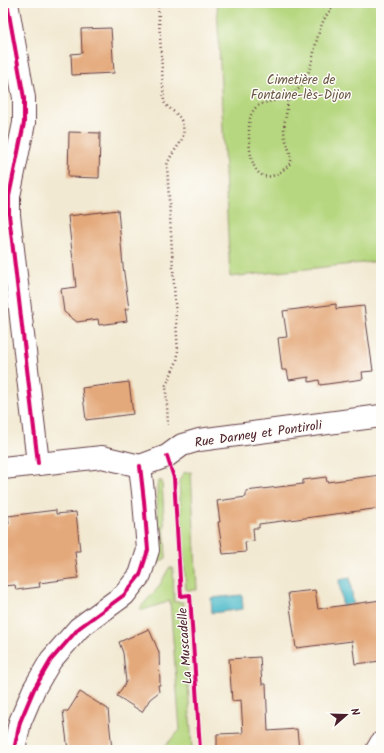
<svg xmlns="http://www.w3.org/2000/svg" width="384" height="753" viewBox="0 0 384 753" font-family="Kalam,sans-serif">
<rect width="100%" height="100%" fill="#fdfcf7"/>
<filter id="ink" filterUnits="userSpaceOnUse"><feTurbulence type="fractalNoise" baseFrequency=".025" numOctaves="2"/><feDisplacementMap in="SourceGraphic" scale="8" xChannelSelector="R" yChannelSelector="G"/><feConvolveMatrix kernelMatrix="1 2 1 2 8 2 1 2 1" color-interpolation-filters="sRGB"/></filter>
<filter id="wash" filterUnits="userSpaceOnUse"><feTurbulence type="fractalNoise" baseFrequency=".012" numOctaves="4" result="noise"/><feDisplacementMap in="SourceGraphic" scale="16" xChannelSelector="R" yChannelSelector="G"/><feGaussianBlur stdDeviation="0.9" result="paint"/><feColorMatrix in="noise" values="0 0 0 0 0 0 0 0 0 0 0 0 0 0 0 0 0 1.4 0 .05"/><feComposite in="paint" operator="in"/></filter>
<g filter="url(#wash)">
<rect width="100%" height="100%" fill="#f2e9d2"/>
<g fill="#b6d77f" stroke="#807b55">
<polygon points="217,3 381,3 381,261 230,277"/>
<polygon points="191,472 197,590 186,590 179,481 183,473"/>
<polygon points="159,481 162,481 166,558 158,563 157,487"/>
<polygon points="169,568 173,568 174,602 183,602 192,750 163,750 165,746 180,730 170,601 140,611 141,607 158,588"/>
</g>
<g fill="#4fbbca" stroke="#4c6d7a">
<polygon points="350,578 355,616 344,617 339,580"/>
<polygon points="242,595 243,609 212,613 211,598"/>
</g>
<g id="blocks">
<g fill="#e4a97a">
<polygon points="111,28 114,73 72,75 71,54 82,53 81,29"/>
<polygon points="69,132 100,133 99,178 68,177"/>
<polygon points="118,210 123,266 129,309 125,309 127,321 99,325 98,319 77,322 64,312 61,289 76,287 68,216"/>
<polygon points="336,304 336,309 364,306 373,371 362,372 363,379 320,385 319,380 309,382 309,377 289,380 287,370 282,370 278,338 287,337 283,311"/>
<polygon points="129,382 133,414 86,420 82,388"/>
<polygon points="381,475 381,508 259,524 259,528 253,528 254,541 245,542 246,552 223,554 218,522 220,522 217,501 246,497 246,491 303,484 303,480 326,477 327,482"/>
<polygon points="56,510 56,514 76,512 80,551 75,551 78,578 39,583 40,587 16,590 15,585 3,586 3,525 9,524 8,516"/>
<polygon points="315,590 318,609 381,600 381,661 355,664 352,641 296,648 288,593"/>
<polygon points="149,629 159,652 160,685 158,685 159,692 150,699 142,712 117,696 126,682 123,653 119,642"/>
<polygon points="260,657 262,684 266,684 268,731 297,729 299,750 217,750 217,734 243,733 241,700 232,701 229,659"/>
<polygon points="80,692 108,709 112,750 68,750 63,711 68,711"/>
</g>
</g>
</g>
<g filter="url(#ink)">
<use href="#blocks" fill-opacity="0" stroke="#633d44" stroke-width="1"/>
<g fill="none" stroke-linecap="round" stroke-linejoin="round">
<g stroke="#633d44" stroke-width="24">
<g id="street">
<polyline points="7,3 24,98 24,123 9,196 9,215 38,463"/>
<polyline points="140,466 167,456 182,445 199,440 381,416"/>
<polyline points="3,468 102,457 140,466"/>
<polyline points="14,750 20,722 34,689 51,660 79,628 124,595 140,575 148,550 144,501 140,466"/>
<polyline points="377,750 381,743"/>
</g>
</g>
<g stroke="#633d44" stroke-width="2.5" stroke-dasharray="1 3" stroke-linecap="butt">
<path d="M158 3 164 102C168 109 177 112 181 120 190 141 172 148 167 165L178 354 177 361 166 385 168 425"/>
<path d="M287 97C289 108 284 119 284 130 284 141 292 153 291 160 290 166 284 169 279 173 252 188 249 151 249 133 249 127 249 120 251 115 257 99 275 103 288 97 295 94 301 87 305 80 318 55 313 22 338 3"/>
</g>
<use href="#street" stroke="#fff" stroke-width="22"/>
<g stroke="#fdfcf7" stroke-width="6">
<g id="cycleway">
<polyline points="7,3 24,98 24,123 9,196 9,215 38,463"/>
<polyline points="167,456 174,478 181,596 190,595 200,750"/>
<polyline points="14,750 20,722 34,689 51,660 79,628 124,595 140,575 148,550 144,501 140,466"/>
</g>
</g>
<use href="#cycleway" stroke="#d6006c" stroke-width="4"/>
</g>
</g>
<g text-anchor="middle" stroke-width="3" stroke-linejoin="round" paint-order="stroke">
<g font-size="13" fill="#6a5644" stroke="#fdfcf7">
<text x="301" y="84">Cimetière de<tspan x="301" dy="15">Fontaine-lès-Dijon</tspan></text>
</g>
<g font-size="13" fill="#4a1f2b" stroke="#fdfcf7">
<text transform="translate(258 433) rotate(-8)" y="5">Rue Darney et Pontiroli</text>
<text transform="translate(184 646) rotate(-94)" y="5">La Muscadelle</text>
</g>
</g>
<rect width="384" height="753" fill="none" stroke="#fdfcf7" stroke-width="16"/>
<g transform="translate(346 715) rotate(70)" stroke="#fdfcf7" stroke-width="3" paint-order="stroke">
<path d="M0-3L7 15L0 10L-7 15Z" fill="#4a1f2b"/>
<text y="-6" font-size="11" font-weight="bold" text-anchor="middle" fill="#4a1f2b">N</text>
</g>
</svg>
